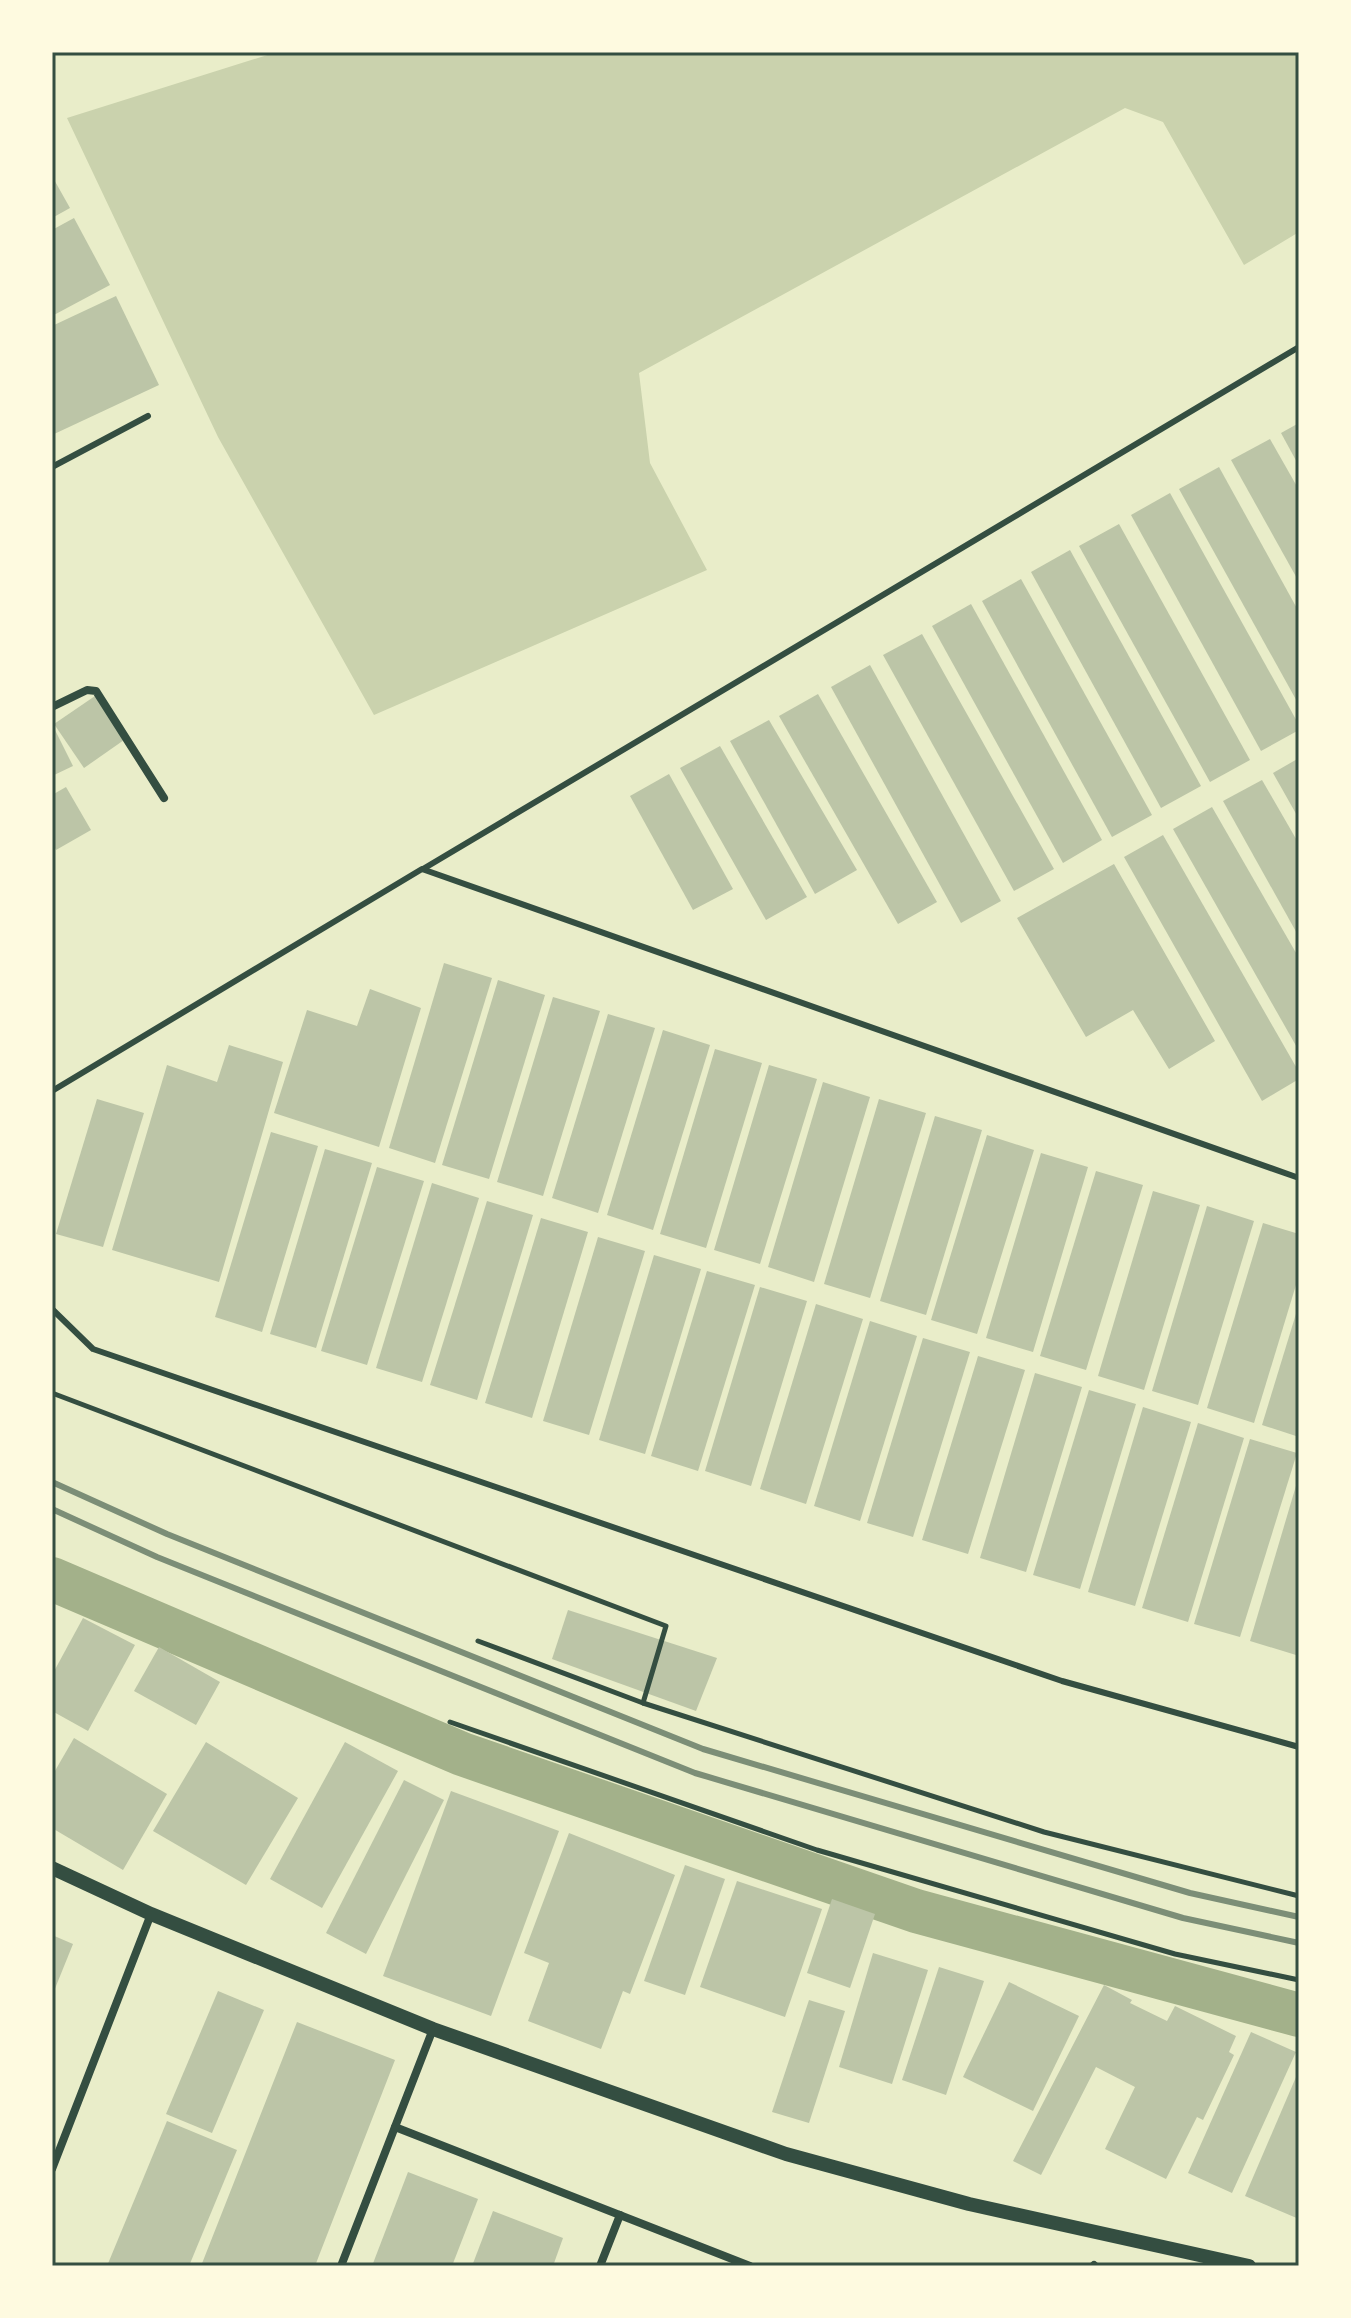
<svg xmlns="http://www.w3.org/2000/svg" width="1351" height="2318" viewBox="0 0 1351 2318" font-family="'PT Sans Narrow',sans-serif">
<rect width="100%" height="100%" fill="#e9edc9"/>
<polygon fill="#cad2ad" points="277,52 1299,52 1299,232 1244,265 1163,122 1125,108 639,373 650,463 707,570 374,715 218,437 67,118"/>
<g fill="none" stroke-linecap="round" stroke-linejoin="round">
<polyline stroke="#a3b18a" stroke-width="44" points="52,1579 462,1754 916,1911 1299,2015"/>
</g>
<g fill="#bcc5a7">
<polygon points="52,176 70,208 52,218"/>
<polygon points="74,218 110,285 52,316 52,230"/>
<polygon points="116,296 159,385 52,435 52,326"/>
<polygon points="1299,423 1299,466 1281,433"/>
<polygon points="1270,439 1299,490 1299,582 1231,460"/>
<polygon points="1219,467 1299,612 1299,705 1179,489"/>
<polygon points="1170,493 1299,725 1299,730 1261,751 1131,515"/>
<polygon points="1119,524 1250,760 1210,782 1079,546"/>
<polygon points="1070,550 1201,786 1161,808 1031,572"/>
<polygon points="1021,579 1152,815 1112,837 982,601"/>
<polygon points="971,604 1102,840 1063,863 932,626"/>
<polygon points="922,634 1054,869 1014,891 883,655"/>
<polygon points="870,665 1001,901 961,923 831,687"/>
<polygon points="818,694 937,902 898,924 779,716"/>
<polygon points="95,696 124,740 84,768 54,724"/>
<polygon points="769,720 857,870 815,894 730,741"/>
<polygon points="52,724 73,766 52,776"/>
<polygon points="720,746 807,897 766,920 680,768"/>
<polygon points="1299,758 1299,819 1273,773"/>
<polygon points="669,774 733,889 693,910 630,796"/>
<polygon points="1262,780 1299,844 1299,937 1223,801"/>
<polygon points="66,787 91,830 56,850 52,842 52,795"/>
<polygon points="1212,807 1299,958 1299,1051 1173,829"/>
<polygon points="1163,835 1299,1072 1299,1079 1262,1101 1124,857"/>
<polygon points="1114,864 1215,1041 1169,1069 1133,1010 1086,1037 1017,918"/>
<polygon points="444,963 492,978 435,1163 389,1148"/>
<polygon points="498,980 545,995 489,1179 442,1165"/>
<polygon points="370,989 421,1008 379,1147 274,1113 307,1010 357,1026"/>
<polygon points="553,997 600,1011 543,1196 497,1182"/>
<polygon points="608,1014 655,1028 598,1213 552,1198"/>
<polygon points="663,1030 710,1045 653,1230 607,1215"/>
<polygon points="229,1045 283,1062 219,1282 112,1250 167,1065 217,1082"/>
<polygon points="715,1049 762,1063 706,1248 660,1234"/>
<polygon points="769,1065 817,1079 760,1264 714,1250"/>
<polygon points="823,1082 870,1097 814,1282 768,1267"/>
<polygon points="97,1099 144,1113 103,1247 56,1234"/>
<polygon points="879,1099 926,1113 870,1298 824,1284"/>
<polygon points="935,1116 982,1130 926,1315 880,1301"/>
<polygon points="271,1132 318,1146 262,1332 215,1317"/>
<polygon points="987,1135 1034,1150 977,1334 931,1320"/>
<polygon points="325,1149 372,1163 316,1348 270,1334"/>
<polygon points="1041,1153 1088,1167 1033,1352 986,1338"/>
<polygon points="377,1167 424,1181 367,1365 321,1351"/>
<polygon points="1096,1171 1143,1185 1086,1370 1040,1356"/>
<polygon points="432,1183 479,1198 422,1382 376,1368"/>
<polygon points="1153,1191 1200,1205 1144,1390 1098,1376"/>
<polygon points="487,1201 533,1215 477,1400 430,1385"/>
<polygon points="1207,1206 1254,1221 1198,1405 1152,1391"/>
<polygon points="541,1218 588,1232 532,1418 485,1403"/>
<polygon points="1263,1223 1299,1234 1299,1275 1254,1423 1207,1408"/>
<polygon points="598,1237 645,1251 589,1435 543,1421"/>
<polygon points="654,1255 701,1269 645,1454 599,1440"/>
<polygon points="707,1271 755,1285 698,1471 651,1456"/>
<polygon points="760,1287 807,1301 751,1486 705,1471"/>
<polygon points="816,1304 863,1319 806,1504 760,1489"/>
<polygon points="1299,1304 1299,1437 1262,1425"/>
<polygon points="870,1321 917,1336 860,1521 814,1506"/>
<polygon points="923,1338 970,1352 913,1537 867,1523"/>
<polygon points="978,1356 1025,1370 968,1554 922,1540"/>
<polygon points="1035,1373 1082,1387 1026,1572 980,1558"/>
<polygon points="1089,1390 1136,1404 1080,1589 1033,1575"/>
<polygon points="1143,1407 1191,1422 1135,1606 1088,1592"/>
<polygon points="1198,1423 1244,1438 1188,1622 1142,1608"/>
<polygon points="1250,1439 1297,1453 1240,1637 1194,1624"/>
<polygon points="1298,1479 1299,1644 1296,1655 1250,1641"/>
<polygon points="568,1610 717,1658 696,1711 552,1659"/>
<polygon points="83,1618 135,1645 88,1731 52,1711 52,1675"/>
<polygon points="159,1647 220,1682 196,1725 134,1691"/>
<polygon points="74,1738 167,1794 123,1870 52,1828 52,1776"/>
<polygon points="206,1742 298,1798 246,1885 153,1831"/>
<polygon points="345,1742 398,1771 322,1908 270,1879"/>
<polygon points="404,1780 444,1800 366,1954 326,1933"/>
<polygon points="451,1791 559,1831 491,2016 383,1976"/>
<polygon points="569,1833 675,1875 630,1994 623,1991 601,2049 528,2021 549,1963 524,1953"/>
<polygon points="685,1865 725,1879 685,1995 644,1981"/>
<polygon points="737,1881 822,1909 785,2017 700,1987"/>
<polygon points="832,1899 875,1914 850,1988 807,1973"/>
<polygon points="52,1935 73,1944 52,1996"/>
<polygon points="873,1953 928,1970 892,2084 839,2067"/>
<polygon points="939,1967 984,1981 946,2095 902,2080"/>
<polygon points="1009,1982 1079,2016 1033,2111 963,2077"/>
<polygon points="1104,1985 1132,2000 1130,2003 1167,2021 1175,2006 1236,2036 1229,2052 1234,2055 1203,2120 1197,2117 1166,2179 1105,2149 1135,2087 1096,2067 1041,2175 1013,2161"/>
<polygon points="218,1991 264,2010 212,2133 166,2114"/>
<polygon points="809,2000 845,2011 809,2123 772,2112"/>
<polygon points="297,2022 395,2060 320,2253 315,2266 201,2266"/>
<polygon points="1251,2032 1296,2052 1232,2193 1188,2173"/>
<polygon points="1299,2070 1299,2219 1245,2196"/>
<polygon points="167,2121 237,2150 189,2266 107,2266"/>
<polygon points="408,2172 478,2199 452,2266 372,2266"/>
<polygon points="493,2211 563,2238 553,2266 472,2266"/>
</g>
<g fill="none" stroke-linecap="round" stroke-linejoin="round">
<g stroke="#344e41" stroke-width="5">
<polyline points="52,1393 666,1626 643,1703"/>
<polyline points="478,1641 643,1703 1044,1832 1299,1896"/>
<polyline points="450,1722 817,1850 1175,1954 1299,1980"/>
</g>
<g stroke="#344e41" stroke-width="6">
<polyline points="52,467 148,416"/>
<polyline points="423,869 1299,347"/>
<polyline points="52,1091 422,869 1299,1178"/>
<polyline points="52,1309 93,1349 1062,1681 1299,1747"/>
</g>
<g stroke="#344e41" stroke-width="8">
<polyline points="52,707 87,690 96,691 164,798"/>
<polyline points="395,2127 750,2266"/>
<polyline points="52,2169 151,1914"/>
<polyline points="341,2266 433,2029"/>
<polyline points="600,2266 620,2215"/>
<polyline points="1093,2266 1094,2265"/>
</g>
<polyline stroke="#344e41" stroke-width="14" points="52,1868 151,1914 433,2029 786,2154 969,2204 1249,2266"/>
<g stroke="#7c8e77" stroke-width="6">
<polyline points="52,1482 167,1534 703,1749 1190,1893 1299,1917"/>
<polyline points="52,1509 157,1557 695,1773 1183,1918 1299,1943"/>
</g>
</g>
<rect width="1351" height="2318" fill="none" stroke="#fefae0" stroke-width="108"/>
<rect x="54" y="54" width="1243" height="2210" fill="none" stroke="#344e41" stroke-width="3"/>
</svg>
